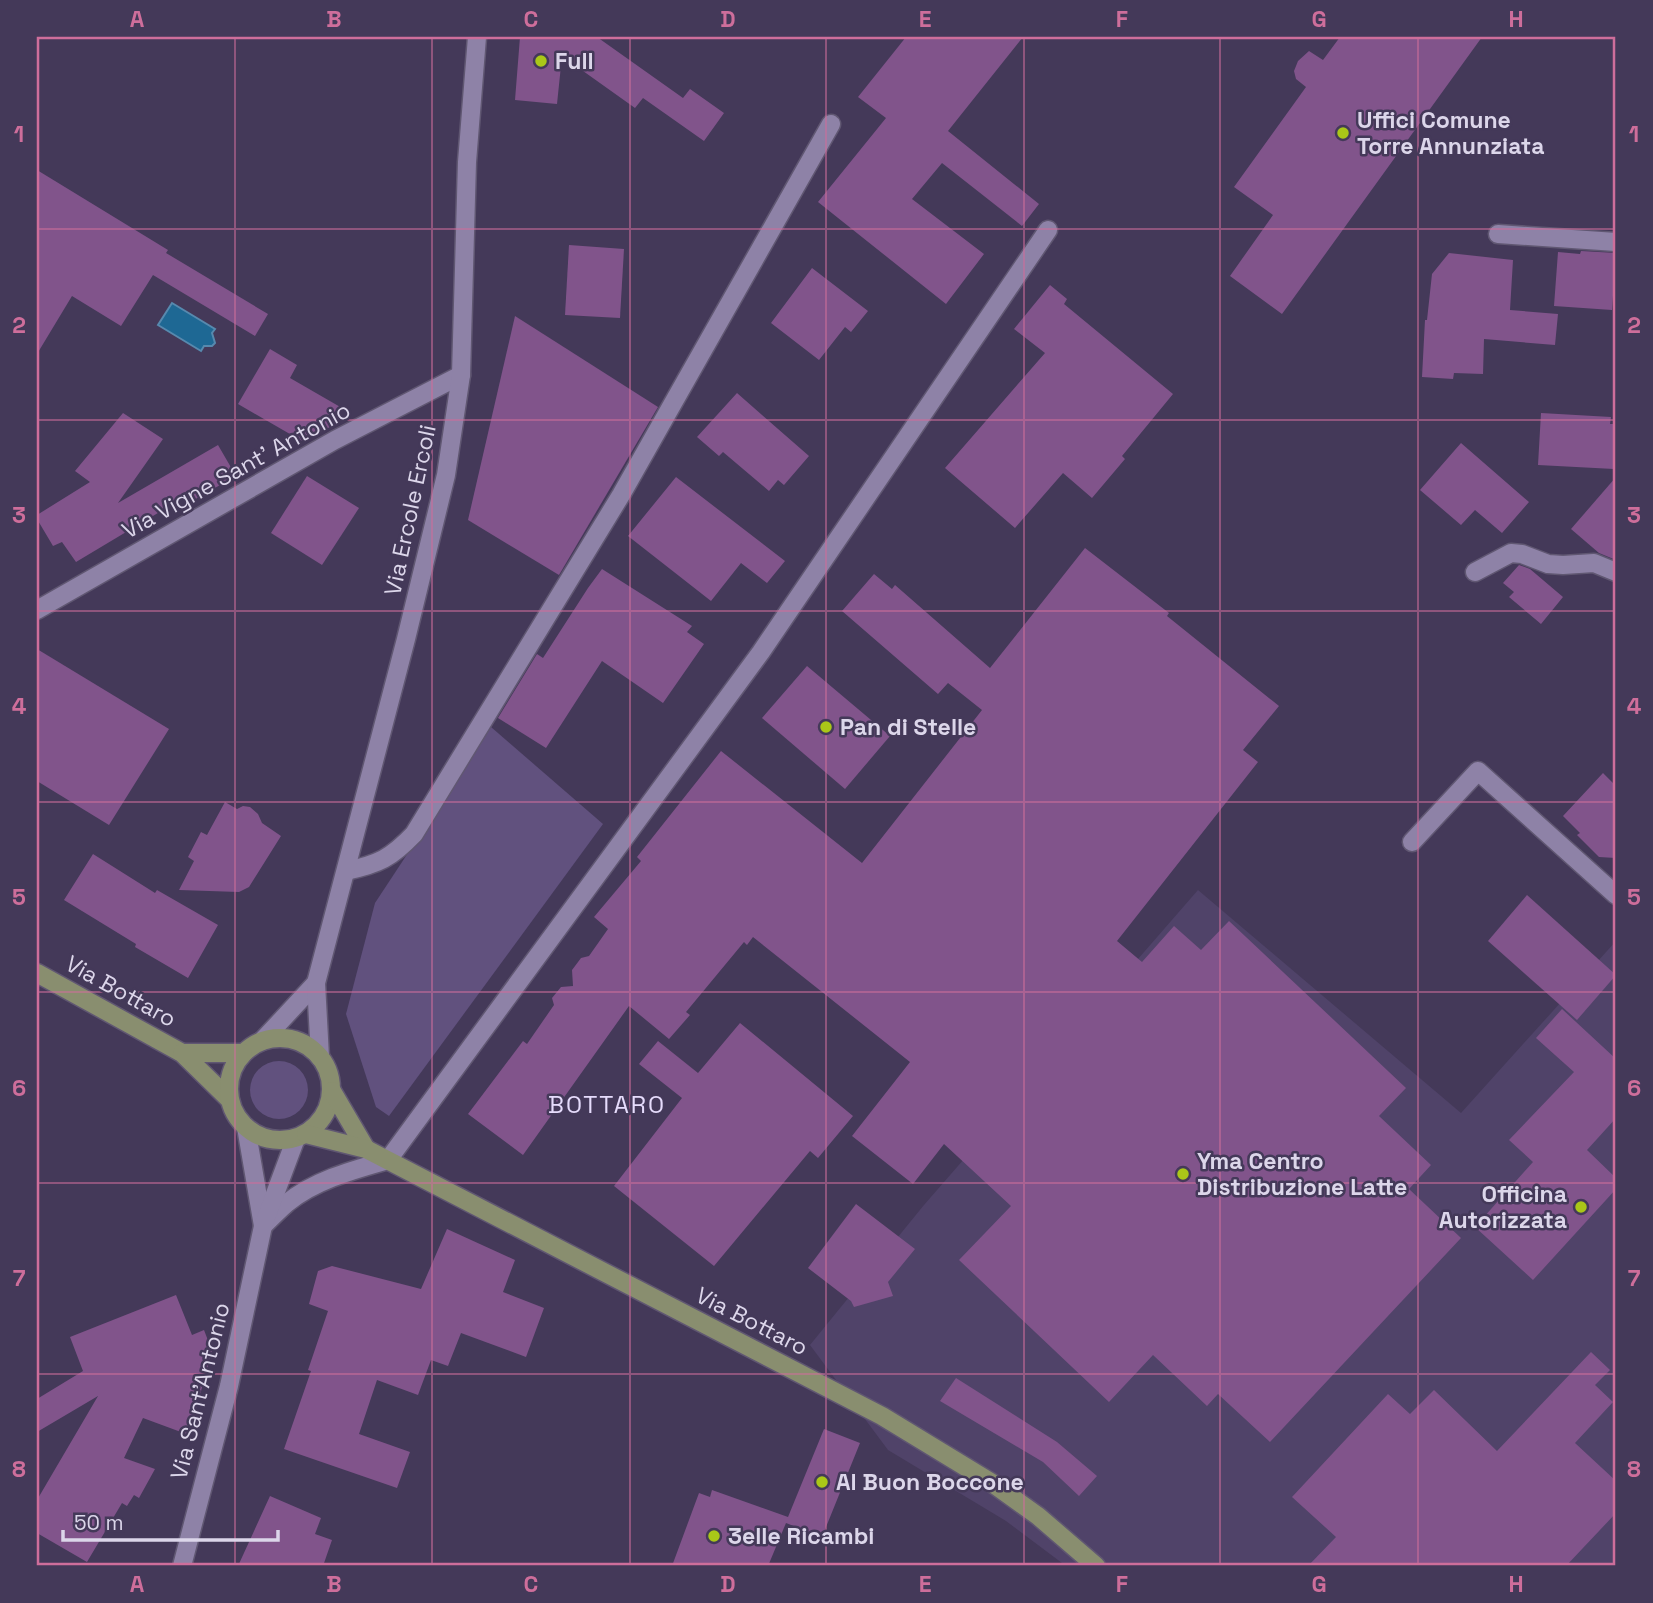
<svg xmlns="http://www.w3.org/2000/svg" width="1653" height="1603" viewBox="0 0 1653 1603" font-family="'Space Grotesk',sans-serif">
<rect width="100%" height="100%" fill="#443959"/>
<polygon fill="#504369" points="1198,890 1461,1113 1616,941 1616,1566 1066,1566 1006,1521 888,1450 810,1345 924,1205"/>
<g fill="#61517e">
<polygon points="491,727 603,824 389,1116 376,1107 346,1014 375,903"/>
<circle cx="279" cy="1090" r="29"/>
</g>
<polygon fill="#1e6894" stroke="#5789ae" stroke-width="2" points="172,303 215,329 212,333 215,343 212,346 204,346 201,351 158,325"/>
<g fill="#81548b">
<polygon points="520,37 597,37 683,98 690,89 724,113 704,141 643,98 635,108 562,56 557,104 515,100"/>
<polygon points="906,37 1023,37 948,131 1039,204 1022,226 942,163 912,199 984,254 946,304 818,202 886,118 858,97"/>
<polygon points="1340,37 1482,37 1282,314 1230,276 1273,215 1234,187 1306,87 1296,79 1294,71 1298,61 1309,51 1323,60"/>
<polygon points="37,170 168,250 166,253 268,314 255,336 153,275 121,326 72,296 37,354"/>
<polygon points="569,245 624,249 620,318 565,315"/>
<polygon points="1581,251 1616,253 1612,310 1554,306 1558,252 1580,254"/>
<polygon points="1449,253 1513,260 1510,310 1558,314 1555,345 1484,339 1483,374 1454,373 1453,379 1422,377 1425,320 1427,320 1432,274"/>
<polygon points="812,268 868,311 851,332 845,327 819,360 771,323"/>
<polygon points="1050,285 1067,299 1064,304 1173,394 1122,456 1125,459 1092,498 1063,473 1015,528 945,468 1045,353 1014,329"/>
<polygon points="515,316 658,407 559,575 468,520"/>
<polygon points="270,349 297,365 290,378 342,408 332,426 302,441 238,404"/>
<polygon points="737,393 809,456 784,485 778,480 769,491 723,452 719,456 697,437"/>
<polygon points="123,413 163,439 118,503 218,445 236,476 192,501 188,495 76,562 62,542 53,546 37,519 37,515 90,482 75,471"/>
<polygon points="1541,413 1611,417 1610,424 1616,424 1614,469 1538,465"/>
<polygon points="1461,443 1529,502 1502,533 1475,510 1461,525 1420,490"/>
<polygon points="307,476 359,508 322,565 271,533"/>
<polygon points="676,477 785,561 767,583 741,563 711,601 628,536"/>
<polygon points="1616,477 1616,560 1599,553 1571,529"/>
<polygon points="1085,548 1169,613 1167,616 1279,706 1243,750 1258,762 1117,941 1142,962 1174,926 1201,950 1229,921 1406,1088 1379,1116 1431,1165 1409,1189 1461,1238 1270,1442 1218,1394 1207,1406 1153,1355 1109,1402 959,1260 1011,1206 944,1144 913,1184 852,1136 910,1062 753,937 747,945 744,942 686,1012 690,1015 669,1039 629,1006 523,1155 468,1114 523,1041 527,1044 554,1005 552,998 561,987 573,986 572,970 581,958 589,956 608,929 594,917 641,861 637,857 721,751 862,863 982,710 948,683 938,694 842,611 874,574 892,589 895,585 990,668"/>
<polygon points="1519,565 1530,569 1563,597 1541,624 1509,597 1514,592 1503,583"/>
<polygon points="602,569 692,626 687,632 704,644 663,703 602,661 546,748 498,718 537,654 543,658 588,588"/>
<polygon points="37,649 169,729 109,825 37,781"/>
<polygon points="807,666 890,736 845,789 762,718"/>
<polygon points="1603,773 1616,786 1616,858 1599,857 1577,835 1580,833 1563,816"/>
<polygon points="225,802 237,809 243,806 250,807 258,814 262,823 281,836 249,887 239,892 179,890 194,861 188,857 201,832 207,835"/>
<polygon points="93,854 155,893 157,890 218,925 188,978 135,947 136,944 64,900"/>
<polygon points="1527,895 1616,975 1577,1020 1488,941"/>
<polygon points="1562,1009 1616,1059 1616,1118 1587,1150 1616,1178 1616,1189 1533,1280 1475,1227 1533,1162 1509,1140 1574,1072 1536,1038"/>
<polygon points="740,1023 853,1116 818,1158 810,1151 714,1266 614,1186 682,1098 639,1064 658,1041 698,1073"/>
<polygon points="856,1204 915,1249 888,1282 893,1296 854,1307 851,1301 808,1268"/>
<polygon points="447,1229 515,1260 503,1292 544,1308 526,1357 461,1333 448,1366 431,1360 418,1395 377,1380 359,1434 410,1452 397,1488 284,1449 311,1371 308,1370 328,1311 309,1304 318,1271 332,1266 421,1289"/>
<polygon points="176,1295 192,1335 204,1330 212,1351 189,1435 143,1418 124,1458 155,1469 139,1498 134,1495 127,1506 122,1503 87,1562 37,1533 37,1500 98,1396 37,1432 37,1399 83,1371 70,1337"/>
<polygon points="1591,1352 1610,1370 1595,1385 1613,1402 1575,1443 1616,1481 1616,1513 1566,1566 1308,1566 1336,1537 1292,1497 1388,1394 1410,1414 1434,1390 1497,1451"/>
<polygon points="956,1378 1057,1442 1097,1476 1079,1496 1043,1462 940,1401"/>
<polygon points="824,1429 860,1443 822,1537 786,1523 768,1566 672,1566 699,1493 710,1497 712,1490 788,1517"/>
<polygon points="270,1496 321,1518 315,1534 332,1540 323,1566 238,1566"/>
</g>
<g fill="none" stroke-linecap="round" stroke-linejoin="round">
<g stroke="#605772" stroke-width="21">
<g id="minor">
<polyline points="1498,234 1616,242"/>
<polyline points="1475,572 1511,553 1522,554 1548,564 1563,565 1594,563 1616,572"/>
<polyline points="37,610 335,440 461,375"/>
<polyline points="1412,842 1478,771 1616,895"/>
<path d="M346 871C379 864 391 858 414 834L621 495 831 124"/>
<polyline points="262,1041 316,983"/>
<polyline points="320,1057 316,983 406,639 446,475 461,375 467,162 477,37"/>
<polyline points="246,1127 263,1226"/>
<path d="M263 1226C271 1218 279 1210 287 1203 315 1180 353 1170 388 1160L761 652 1048 230"/>
<polyline points="182,1566 229,1386 263,1226 296,1138"/>
</g>
</g>
<g stroke="#605772" stroke-width="21">
<g id="major">
<polyline points="37,973 182,1053 230,1100"/>
<circle cx="280" cy="1089" r="51"/>
<polyline points="182,1053 243,1053"/>
<polyline points="332,1091 366,1149"/>
<polyline points="306,1134 366,1149 882,1416 992,1483 1038,1516 1096,1566"/>
</g>
</g>
<use href="#minor" stroke="#8e82a7" stroke-width="18"/>
<use href="#major" stroke="#898e6f" stroke-width="18"/>
</g>
<path fill="none" stroke="#ce6e9b" stroke-width="2" stroke-opacity="0.55" d="M235 37V1566M432 37V1566M630 37V1566M826 37V1566M1024 37V1566M1220 37V1566M1418 37V1566M37 229H1616M37 420H1616M37 611H1616M37 802H1616M37 992H1616M37 1183H1616M37 1374H1616"/>
<g fill="#aac718" stroke="#443959" stroke-width="2.5">
<circle cx="541" cy="61" r="7"/>
<circle cx="1343" cy="133" r="7"/>
<circle cx="826" cy="727" r="7"/>
<circle cx="1183" cy="1174" r="7"/>
<circle cx="1581" cy="1207" r="7"/>
<circle cx="822" cy="1482" r="7"/>
<circle cx="714" cy="1536" r="7"/>
</g>
<g text-anchor="middle" stroke-width="5" stroke-linejoin="round" paint-order="stroke">
<g font-size="23" font-weight="bold" fill="#dcd6ea" stroke="#443959" text-anchor="start">
<text x="555" y="69">Full</text>
<text x="1357" y="128">Uffici Comune<tspan x="1357" dy="26">Torre Annunziata</tspan></text>
<text x="840" y="735">Pan di Stelle</text>
<text x="1197" y="1169">Yma Centro<tspan x="1197" dy="26">Distribuzione Latte</tspan></text>
<text x="1567" y="1202" text-anchor="end">Officina<tspan x="1567" dy="26">Autorizzata</tspan></text>
<text x="836" y="1490">Al Buon Boccone</text>
<text x="728" y="1544">3elle Ricambi</text>
</g>
<g font-size="23" fill="#dcd6ea" stroke="#443959">
<text transform="translate(236 470) rotate(-29)" y="8">Via Vigne Sant' Antonio</text>
<text transform="translate(410 510) rotate(-78)" y="8">Via Ercole Ercoli</text>
<text transform="translate(121 991) rotate(29)" y="8">Via Bottaro</text>
<text transform="translate(752 1321) rotate(27)" y="8">Via Bottaro</text>
<text transform="translate(200 1391) rotate(-76)" y="8">Via Sant'Antonio</text>
</g>
<g font-size="24" letter-spacing="2" fill="#e6dcfc" stroke="#443959">
<text x="607" y="1113">BOTTARO</text>
</g>
</g>
<rect width="1653" height="1603" fill="none" stroke="#443959" stroke-width="77"/>
<path d="M63 1530v10h215v-10" fill="none" stroke="#dcd6ea" stroke-width="3.5"/>
<text x="74" y="1530" font-size="21" fill="#dcd6ea" stroke="#443959" stroke-width="5" paint-order="stroke">50 m</text>
<rect x="38" y="38" width="1576" height="1526" fill="none" stroke="#ce6e9b" stroke-width="2.5"/>
<g font-size="23" text-anchor="middle" font-weight="bold" fill="#ce6e9b">
<text x="137" y="27">A</text>
<text x="334" y="27">B</text>
<text x="531" y="27">C</text>
<text x="728" y="27">D</text>
<text x="925" y="27">E</text>
<text x="1122" y="27">F</text>
<text x="1319" y="27">G</text>
<text x="1516" y="27">H</text>
<text x="19" y="142">1</text>
<text x="1634" y="142">1</text>
<text x="19" y="333">2</text>
<text x="1634" y="333">2</text>
<text x="19" y="523">3</text>
<text x="1634" y="523">3</text>
<text x="19" y="714">4</text>
<text x="1634" y="714">4</text>
<text x="19" y="905">5</text>
<text x="1634" y="905">5</text>
<text x="19" y="1096">6</text>
<text x="1634" y="1096">6</text>
<text x="19" y="1286">7</text>
<text x="1634" y="1286">7</text>
<text x="19" y="1477">8</text>
<text x="1634" y="1477">8</text>
<text x="137" y="1592">A</text>
<text x="334" y="1592">B</text>
<text x="531" y="1592">C</text>
<text x="728" y="1592">D</text>
<text x="925" y="1592">E</text>
<text x="1122" y="1592">F</text>
<text x="1319" y="1592">G</text>
<text x="1516" y="1592">H</text>
</g>
</svg>
